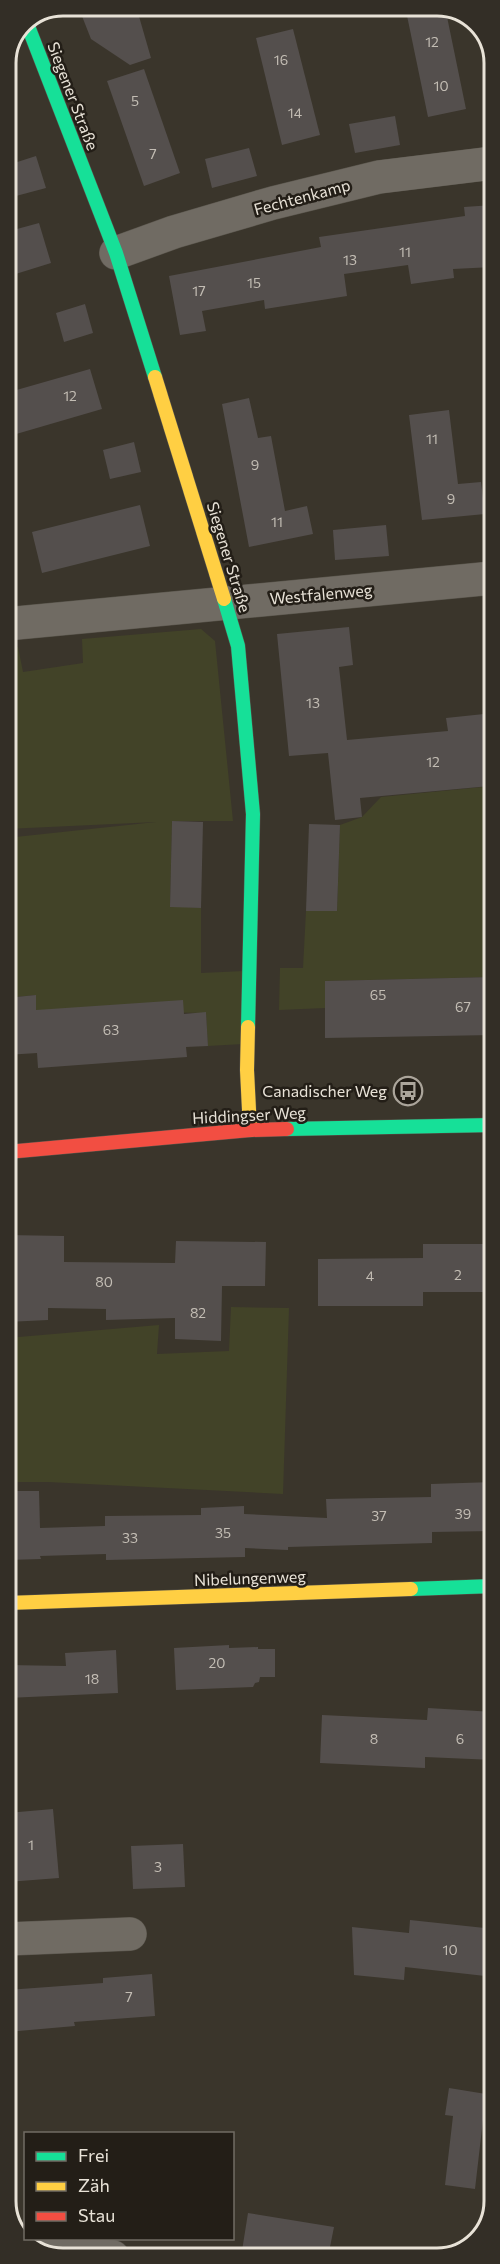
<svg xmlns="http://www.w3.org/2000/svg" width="500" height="2264" viewBox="0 0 500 2264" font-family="Commissioner,sans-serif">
<rect width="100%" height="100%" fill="#3a352b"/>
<g fill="#424328">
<polygon points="201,629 215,641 233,821 172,821 170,906 201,908 201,973 244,971 243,1044 208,1046 206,1013 36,1010 35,995 6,998 6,838 156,822 6,829 6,647 18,647 23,672 83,663 82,639"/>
<polygon points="493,786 493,977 325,981 325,1008 279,1010 280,968 303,968 306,911 337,911 340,825 362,817 381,797"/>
<polygon points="231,1307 289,1308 283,1494 48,1482 7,1482 7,1338 159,1325 157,1354 229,1351"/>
</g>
<g fill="#544f4d">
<polygon points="78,6 136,6 151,58 130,65 91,39"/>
<polygon points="405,6 445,7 466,109 428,117"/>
<polygon points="293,29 320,135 282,145 256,38"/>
<polygon points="144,69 180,173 144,186 107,81"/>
<polygon points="395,116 400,145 355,153 349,124"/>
<polygon points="249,148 257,176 212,188 205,159"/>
<polygon points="36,156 46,188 16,196 8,165"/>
<polygon points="493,205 493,267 453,269 454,278 411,284 408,265 344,274 347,296 265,309 264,300 202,311 206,331 180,335 169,276 321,247 319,237 465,216 464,207"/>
<polygon points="39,223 51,263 6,277 6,232"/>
<polygon points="85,304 93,333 64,342 56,313"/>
<polygon points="90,369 102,409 6,437 6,393"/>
<polygon points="249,398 258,438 271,436 285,511 307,506 313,534 249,547 222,404"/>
<polygon points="449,410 458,484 481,482 485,514 422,520 409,415"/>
<polygon points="134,442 141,472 110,479 103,450"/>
<polygon points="140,505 150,546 42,573 32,532"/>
<polygon points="386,525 389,556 335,560 333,530"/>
<polygon points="349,627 353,665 339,667 347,740 448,731 446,718 484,714 490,786 360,798 362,817 335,820 328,753 289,756 277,634"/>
<polygon points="172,821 203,822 201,908 170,907"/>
<polygon points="309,824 340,825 337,911 306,911"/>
<polygon points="493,977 493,1035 325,1038 325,981"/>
<polygon points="36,995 36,1010 183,1000 184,1014 206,1012 208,1046 186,1047 187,1057 38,1068 37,1053 6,1055 6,998"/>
<polygon points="7,1235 64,1236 64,1262 175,1263 176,1241 266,1242 265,1286 222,1286 221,1341 175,1339 175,1318 106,1320 106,1309 48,1308 48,1320 7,1322"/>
<polygon points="423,1244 494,1244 494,1292 423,1292 423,1306 318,1306 318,1259 423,1258"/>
<polygon points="494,1482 494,1531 432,1532 432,1543 288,1547 288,1550 245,1548 245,1557 106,1560 106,1554 40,1556 41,1559 7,1560 7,1491 39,1491 40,1528 105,1526 105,1516 201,1515 201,1508 244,1506 244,1514 327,1518 326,1499 431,1497 431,1484"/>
<polygon points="229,1645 229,1648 258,1647 258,1649 275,1649 275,1677 260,1677 259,1682 255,1683 253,1687 176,1690 174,1648"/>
<polygon points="116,1650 118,1693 7,1698 7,1665 66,1666 65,1653"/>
<polygon points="428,1708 494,1712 494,1760 425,1757 425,1768 320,1763 322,1715 427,1720"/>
<polygon points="53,1809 59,1878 7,1882 7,1813"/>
<polygon points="183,1844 185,1887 133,1889 131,1846"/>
<polygon points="410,1920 494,1929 494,1977 405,1967 404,1980 354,1975 352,1927 409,1933"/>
<polygon points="152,1974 155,2016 74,2022 75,2026 7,2032 7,1990 103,1983 103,1978"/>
<polygon points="449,2088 486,2094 475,2189 445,2185 453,2116 445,2115"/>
<polygon points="248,2213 334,2227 328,2257 241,2257"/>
</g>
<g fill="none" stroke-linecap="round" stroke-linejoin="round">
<g stroke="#58544b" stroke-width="34">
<g id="street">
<polyline points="116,253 174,232 273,203 379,177 493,163"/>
<polyline points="6,624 493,578"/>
<polyline points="7,1939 130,1934"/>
<polyline points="43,2252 113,2257"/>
</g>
</g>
<g stroke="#58544b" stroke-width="15">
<g id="fast">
<polyline points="26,21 116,253 155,377"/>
<polyline points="224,599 238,646 253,814 248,1027"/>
<polyline points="287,1129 493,1125"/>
<polyline points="411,1589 494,1586"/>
</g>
</g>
<g stroke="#58544b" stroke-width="15">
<g id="slow">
<polyline points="155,377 224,599"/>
<polyline points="248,1027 247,1070 250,1130"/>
<polyline points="7,1603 411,1589"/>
</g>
</g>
<g stroke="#58544b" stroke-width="15">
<polyline id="jam" points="7,1152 250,1130 287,1129"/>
</g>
<use href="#street" stroke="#706b63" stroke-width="33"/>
<use href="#fast" stroke="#16e098" stroke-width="14"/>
<use href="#slow" stroke="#ffcf43" stroke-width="14"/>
<use href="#jam" stroke="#f24e42" stroke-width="14"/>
</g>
<defs>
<g id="bus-ring" transform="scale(1.5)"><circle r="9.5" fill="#231e17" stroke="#aba59b" stroke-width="1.5"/><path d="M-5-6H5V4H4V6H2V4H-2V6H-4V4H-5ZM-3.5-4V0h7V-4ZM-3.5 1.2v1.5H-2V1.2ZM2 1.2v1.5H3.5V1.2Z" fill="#aba59b"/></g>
</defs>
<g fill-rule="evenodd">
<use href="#bus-ring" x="408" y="1091"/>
</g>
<g text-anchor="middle" stroke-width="5" stroke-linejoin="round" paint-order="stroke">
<g font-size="14" fill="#c3bdb4">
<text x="432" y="47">12</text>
<text x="281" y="65">16</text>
<text x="441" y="91">10</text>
<text x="135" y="106">5</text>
<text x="295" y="118">14</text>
<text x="153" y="159">7</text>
<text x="405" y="257">11</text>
<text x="350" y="265">13</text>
<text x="254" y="288">15</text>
<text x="199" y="296">17</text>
<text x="70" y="401">12</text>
<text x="432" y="444">11</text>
<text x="255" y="470">9</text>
<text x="451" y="504">9</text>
<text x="277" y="527">11</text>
<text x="313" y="708">13</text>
<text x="433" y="767">12</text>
<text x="378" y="1000">65</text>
<text x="463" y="1012">67</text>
<text x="111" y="1035">63</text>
<text x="458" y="1280">2</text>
<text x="370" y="1281">4</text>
<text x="104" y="1287">80</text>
<text x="198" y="1318">82</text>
<text x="463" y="1519">39</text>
<text x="379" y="1521">37</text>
<text x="223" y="1538">35</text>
<text x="130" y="1543">33</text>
<text x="217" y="1668">20</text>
<text x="92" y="1684">18</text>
<text x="374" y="1744">8</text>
<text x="460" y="1744">6</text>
<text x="31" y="1850">1</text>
<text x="158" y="1872">3</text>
<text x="450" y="1955">10</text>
<text x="129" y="2002">7</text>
</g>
<g font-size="16" fill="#e8e2d7" stroke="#231e17">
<text transform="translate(73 96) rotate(69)" y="6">Siegener Straße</text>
<text transform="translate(302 197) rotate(-15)" y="6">Fechtenkamp</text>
<text transform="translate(229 557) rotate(73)" y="6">Siegener Straße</text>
<text transform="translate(321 594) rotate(-5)" y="6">Westfalenweg</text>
<text transform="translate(249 1115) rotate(-3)" y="6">Hiddingser Weg</text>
<text transform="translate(250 1578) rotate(-2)" y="6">Nibelungenweg</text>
</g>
<g font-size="16" fill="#e8e2d7" stroke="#231e17" text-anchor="end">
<text x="387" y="1097">Canadischer Weg</text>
</g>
</g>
<path d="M0 0H500V2264H0ZM63 16H437A47 47 0 0 1 484 63V2201A47 47 0 0 1 437 2248H63A47 47 0 0 1 16 2201V63A47 47 0 0 1 63 16Z" fill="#332e26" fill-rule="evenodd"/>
<path fill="none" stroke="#e8e2d7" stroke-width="3" d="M63 16H437A47 47 0 0 1 484 63V2201A47 47 0 0 1 437 2248H63A47 47 0 0 1 16 2201V63A47 47 0 0 1 63 16Z"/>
<rect x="24" y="2132" width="210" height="108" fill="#231e17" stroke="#726c64" stroke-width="1.5"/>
<rect x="36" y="2152" width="30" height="9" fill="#16e098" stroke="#726c64" stroke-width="1.5"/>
<text x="78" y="2162" font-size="18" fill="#e8e2d7">Frei</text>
<rect x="36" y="2182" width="30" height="9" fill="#ffcf43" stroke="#726c64" stroke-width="1.5"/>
<text x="78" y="2192" font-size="18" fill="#e8e2d7">Zäh</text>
<rect x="36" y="2212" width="30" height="9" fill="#f24e42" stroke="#726c64" stroke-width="1.5"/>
<text x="78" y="2222" font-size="18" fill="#e8e2d7">Stau</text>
</svg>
